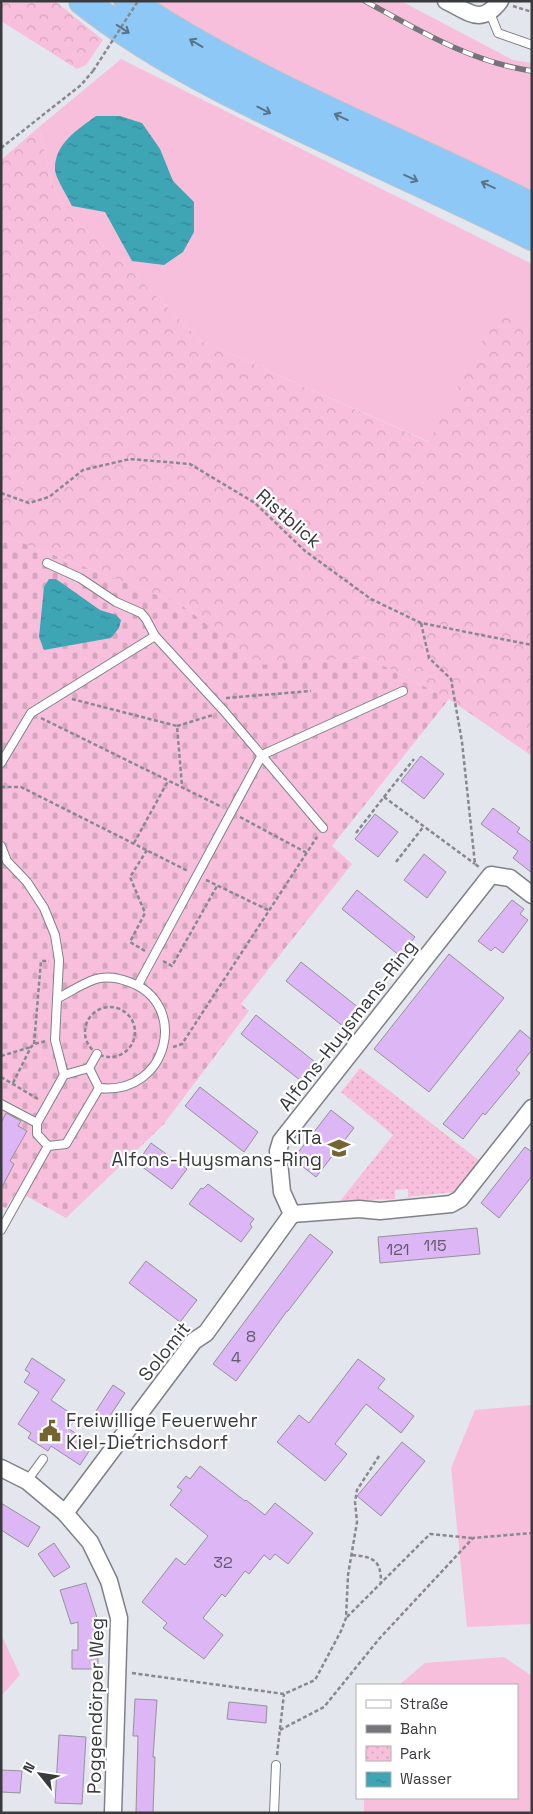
<svg xmlns="http://www.w3.org/2000/svg" width="533" height="1814" viewBox="0 0 533 1814" font-family="'Space Grotesk',sans-serif">
<defs>
<pattern id="forest-crowns" width="20" height="18" patternUnits="userSpaceOnUse" patternTransform="scale(1.25)"><rect width="20" height="18" fill="#f8bfdc"/><path d="M2 6a3 3 0 1 1 6 0M12 15a3 3 0 1 1 6 0" fill="none" stroke="#d5a5be"/></pattern>
<pattern id="cemetery-stones" width="16" height="16" patternUnits="userSpaceOnUse" patternTransform="scale(1.25)"><rect width="16" height="16" fill="#f8bfdc"/><path d="M2 7V4a2 2 0 0 1 4 0v3zM10 15v-3a2 2 0 0 1 4 0v3z" fill="#d5a5be"/></pattern>
<pattern id="park-dots" width="8" height="8" patternUnits="userSpaceOnUse" patternTransform="scale(1.25)"><rect width="8" height="8" fill="#f8bfdc"/><path d="M2 2h.1M6 6h.1" fill="none" stroke="#d5a5be" stroke-width="1.8" stroke-linecap="round"/></pattern>
<pattern id="water-ripples" width="26" height="14" patternUnits="userSpaceOnUse" patternTransform="scale(1.25)"><rect width="26" height="14" fill="#3ea5b4"/><path d="M2 4q2-2 4 0t4 0M15 11q2-2 4 0t4 0" fill="none" stroke="#358794"/></pattern>
</defs>
<rect width="100%" height="100%" fill="#e4e6ee"/>
<g fill="#f8bfdc">
<polygon points="148,1 401,1 513,60 532,63 532,196 229,48"/>
<polygon points="121,59 532,264 532,328 500,308 430,442 201,341 128,268 67,213 51,182 39,127"/>
<polygon points="532,1405 532,1624 467,1627 451,1468 475,1410"/>
<polygon points="1,1634 20,1675 1,1696"/>
<polygon points="504,1657 532,1676 532,1813 364,1813 364,1798 517,1798 517,1685 399,1685 425,1663"/>
</g>
<g fill="url(#forest-crowns)">
<polygon points="1,1 55,1 103,40 86,65 77,69 1,21"/>
<polygon points="39,127 51,182 67,213 128,268 201,341 429,442 500,307 532,328 532,756 449,699 366,657 260,666 180,604 7,537 1,547 1,160"/>
</g>
<polygon fill="url(#cemetery-stones)" points="7,537 180,604 260,665 366,657 449,699 332,846 352,864 241,1004 249,1011 163,1125 66,1218 17,1191 6,1208 1,1206 1,547"/>
<polygon fill="url(#park-dots)" points="360,1068 480,1161 454,1192 408,1197 408,1189 395,1190 395,1199 340,1201 393,1135 341,1092"/>
<g fill="url(#water-ripples)">
<path d="M96 116H120L142 123 160 149 173 181 194 202V232L183 252 164 265 132 261 105 212 72 206C68 197 56 179 55 170 54 144 77 130 96 116Z"/>
<polygon points="49,579 56,579 100,610 116,615 121,620 119,628 111,638 44,650 39,637 44,587"/>
</g>
<g fill="#dcb6f5" stroke="#959198">
<polygon points="421,756 444,774 424,799 401,781"/>
<polygon points="493,808 520,828 517,832 532,843 532,873 513,858 518,851 481,824"/>
<polygon points="375,814 398,832 378,857 355,839"/>
<polygon points="424,854 446,872 427,898 404,880"/>
<polygon points="357,890 415,937 400,956 342,909"/>
<polygon points="512,900 524,909 520,914 528,920 503,953 495,947 491,951 478,941"/>
<polygon points="449,954 504,998 429,1092 374,1049"/>
<polygon points="301,962 359,1008 344,1027 286,981"/>
<polygon points="256,1015 315,1062 300,1080 241,1034"/>
<polygon points="520,1030 532,1040 532,1050 516,1070 520,1073 485,1115 483,1113 463,1139 443,1124"/>
<polygon points="200,1087 258,1132 244,1152 185,1106"/>
<polygon points="331,1110 354,1128 316,1177 293,1159"/>
<polygon points="6,1113 21,1121 18,1126 27,1131 10,1161 14,1164 1,1189 1,1123"/>
<polygon points="151,1143 187,1169 172,1189 137,1163"/>
<polygon points="525,1147 532,1152 532,1176 499,1218 481,1203"/>
<polygon points="208,1184 254,1219 250,1224 252,1227 241,1242 189,1204 201,1188 203,1189"/>
<polygon points="477,1228 480,1254 380,1263 378,1237"/>
<polygon points="310,1234 333,1252 288,1311 287,1311 236,1381 213,1364"/>
<polygon points="146,1261 197,1300 180,1322 129,1283"/>
<polygon points="32,1358 65,1380 51,1400 76,1417 69,1429 93,1445 80,1465 51,1446 48,1451 28,1438 31,1433 18,1424 39,1392 24,1382 30,1373 25,1370"/>
<polygon points="358,1359 385,1379 378,1388 414,1416 401,1433 366,1404 335,1444 347,1454 325,1481 277,1442 299,1415 309,1423"/>
<polygon points="113,1385 125,1393 106,1422 94,1414"/>
<polygon points="402,1442 425,1461 381,1516 357,1496"/>
<polygon points="200,1466 245,1501 246,1500 265,1515 275,1503 313,1533 288,1564 275,1554 270,1560 264,1555 249,1574 245,1571 225,1597 222,1594 203,1618 223,1635 204,1659 163,1628 167,1623 142,1602 176,1558 185,1565 208,1536 170,1505 182,1490 177,1487 186,1476 190,1479"/>
<polygon points="1,1503 40,1527 28,1547 1,1530"/>
<polygon points="54,1543 70,1567 54,1577 38,1554"/>
<polygon points="86,1583 98,1621 98,1669 72,1669 72,1650 78,1650 78,1622 71,1624 60,1590"/>
<polygon points="135,1699 157,1700 153,1757 155,1757 153,1813 136,1813 138,1736 133,1736"/>
<polygon points="229,1702 267,1706 266,1723 227,1719"/>
<polygon points="59,1735 86,1737 82,1804 55,1803"/>
<polygon points="1,1770 22,1771 20,1793 1,1792"/>
</g>
<g fill="none" stroke-linecap="round" stroke-linejoin="round">
<g stroke="#7f8188" stroke-width="10">
<g id="lane">
<polyline points="490,13 498,33 532,45"/>
<polyline points="47,563 80,578 116,602 141,613 146,619 155,636"/>
<polyline points="1,763 31,713 155,636 224,711 323,828"/>
<polyline points="1,846 7,861 27,882 44,908 55,935 59,960 55,1040 64,1075"/>
<polyline points="138,985 262,755 403,691"/>
<path d="M58 998C70 992 83 983 96 979 107 976 119 978 129 982 190 1003 169 1096 99 1088"/>
<polygon points="89,1068 99,1088 66,1144 48,1146 37,1134 37,1123 64,1075"/>
<polyline points="89,1068 97,1054"/>
<polyline points="1,1104 37,1123"/>
<polyline points="1,1230 48,1146"/>
<polyline points="27,1481 43,1459"/>
<polyline points="274,1813 276,1765"/>
</g>
</g>
<g stroke="#7f8188" stroke-width="19">
<g id="street">
<path d="M446 1C469 12 481 26 500 1"/>
<polyline points="292,1214 282,1192 278,1151 281,1141 491,875 510,878 532,895"/>
<polyline points="292,1214 359,1209 380,1211 451,1204 460,1199 532,1108"/>
<polyline points="1,1468 27,1481 65,1513 90,1542 109,1581 119,1618 113,1813"/>
<polyline points="65,1513 194,1341 206,1333 292,1214"/>
</g>
</g>
<g stroke="#c4c4c5" stroke-width="30">
<g id="highway">
<path d="M83 1C158 60 247 102 333 142 399 173 466 203 532 236"/>
<path d="M128 1C255 86 397 139 532 207"/>
</g>
</g>
<g stroke="#87898e" stroke-width="2.5" stroke-dasharray="4 2.5" stroke-linecap="butt">
<polyline points="513,6 532,12"/>
<polyline points="1,148 81,85 93,71"/>
<polyline points="1,493 29,503 49,497 83,470 130,459 190,464 255,503 305,551 371,599 421,623 532,645"/>
<polyline points="421,623 429,658 451,679 462,742 475,864 479,867"/>
<polyline points="226,698 311,691"/>
<polyline points="72,699 177,726 182,786"/>
<polyline points="41,718 222,807"/>
<polyline points="177,726 213,715"/>
<polyline points="1,787 21,787 188,871"/>
<polyline points="384,797 414,759"/>
<polyline points="240,817 307,853"/>
<polyline points="356,833 384,797 475,864"/>
<polyline points="134,843 168,781"/>
<polyline points="396,862 424,826"/>
<polyline points="206,880 268,910"/>
<polyline points="145,951 130,942 145,913 130,877 147,850"/>
<polyline points="163,961 172,966 217,886"/>
<circle cx="110" cy="1032" r="25"/>
<polyline points="34,1044 41,961 49,961"/>
<polyline points="173,1047 182,1044 317,837"/>
<polyline points="1,1056 31,1047"/>
<polyline points="1,1077 38,1099"/>
<polyline points="13,1083 31,1047 34,1044 46,1041"/>
<path d="M352 1555C374 1557 381 1560 381 1583"/>
<polyline points="347,1617 430,1534 472,1538"/>
<polyline points="132,1673 284,1694 315,1680 341,1631 346,1618 348,1575 357,1522 355,1502 357,1490 379,1456"/>
<polyline points="280,1730 324,1707 379,1639 473,1538 532,1533"/>
<polyline points="277,1755 284,1694"/>
</g>
<use href="#lane" stroke="#fff" stroke-width="8"/>
<use href="#street" stroke="#fff" stroke-width="16"/>
<use href="#highway" stroke="#8dc8f6" stroke-width="28"/>
<g stroke="#74757a" stroke-width="5.5">
<path id="rail" d="M365 1C418 30 471 62 532 71"/>
</g>
<use href="#rail" stroke="#fff" stroke-width="4" stroke-dasharray="11" stroke-linecap="butt"/>
<polyline stroke="#87898e" stroke-width="2.5" stroke-dasharray="4 2.5" stroke-linecap="butt" points="93,71 138,1"/>
</g>
<defs><path id="oneway-shaft" d="M-6 0H5M1.5-3L5.5 0L1.5 3" fill="none" stroke-width="1.6" stroke-linecap="round" stroke-linejoin="round" transform="scale(1.25)"/></defs>
<g stroke="#5b7387">
<use href="#oneway-shaft" transform="translate(123 29) rotate(33)"/>
<use href="#oneway-shaft" transform="translate(196 43) rotate(-149)"/>
<use href="#oneway-shaft" transform="translate(264 110) rotate(27)"/>
<use href="#oneway-shaft" transform="translate(341 117) rotate(-155)"/>
<use href="#oneway-shaft" transform="translate(411 178) rotate(25)"/>
<use href="#oneway-shaft" transform="translate(488 185) rotate(-155)"/>
</g>
<defs>
<g id="school-bare" transform="scale(1.725)"><path d="M0-5L7-2L0 1L-7-2ZM-4 1L0 2.5L4 1V4Q0 6-4 4Z" fill="#756432" stroke="#fff" stroke-width="2.5" paint-order="stroke"/></g>
<g id="civic-bare" transform="scale(1.725)"><path d="M-.6-6.5H3V-4.5H.6V-3L4-1V1h2V6H-6V1h2V-1L-.6-3ZM-1.2 2.5V6h2.4V2.5Z" fill="#756432" stroke="#fff" stroke-width="2.5" paint-order="stroke"/></g>
</defs>
<g fill-rule="evenodd">
<use href="#school-bare" x="339" y="1148"/>
<use href="#civic-bare" x="50" y="1431"/>
</g>
<g text-anchor="middle" stroke-width="4.5" stroke-linejoin="round" paint-order="stroke">
<g font-size="16" fill="#62596b">
<text x="435" y="1251">115</text>
<text x="398" y="1255">121</text>
<text x="251" y="1342">8</text>
<text x="236" y="1363">4</text>
<text x="223" y="1568">32</text>
</g>
<g font-size="19" fill="#393a3d" stroke="#fff">
<text transform="translate(289 518) rotate(41)" y="7">Ristblick</text>
<text transform="translate(347 1025) rotate(-52)" y="7">Alfons-Huysmans-Ring</text>
<text transform="translate(164 1351) rotate(-51)" y="7">Solomit</text>
<text transform="translate(95 1706) rotate(-89)" y="7">Poggendörper Weg</text>
</g>
<g font-size="19" fill="#393a3d" stroke="#fff" text-anchor="end">
<text x="322" y="1144">KiTa<tspan x="322" dy="22">Alfons-Huysmans-Ring</tspan></text>
<text x="66" y="1427" text-anchor="start">Freiwillige Feuerwehr<tspan x="66" dy="22">Kiel-Dietrichsdorf</tspan></text>
</g>
</g>
<rect width="533" height="1814" fill="none" stroke="#393a3d" stroke-width="5"/>
<rect x="356" y="1684" width="162" height="115" fill="#ffffff" stroke="#b0b0b1"/>
<rect x="366" y="1700" width="25" height="8" fill="#ffffff" stroke="#b0b0b1"/>
<text x="400" y="1709" font-size="15" fill="#393a3d">Straße</text>
<rect x="366" y="1725" width="25" height="8" fill="#74757a" stroke="#b0b0b1"/>
<text x="400" y="1734" font-size="15" fill="#393a3d">Bahn</text>
<rect x="366" y="1746" width="25" height="15" fill="url(#park-dots)" stroke="#b0b0b1"/>
<text x="400" y="1759" font-size="15" fill="#393a3d">Park</text>
<rect x="366" y="1772" width="25" height="15" fill="url(#water-ripples)" stroke="#b0b0b1"/>
<text x="400" y="1784" font-size="15" fill="#393a3d">Wasser</text>
<g transform="translate(40 1774) rotate(300)" stroke="#ffffff" stroke-width="4" paint-order="stroke">
<path d="M0-4L9 19L0 12L-9 19Z" fill="#393a3d"/>
<text y="-8" font-size="14" font-weight="bold" text-anchor="middle" fill="#393a3d">N</text>
</g>
</svg>
